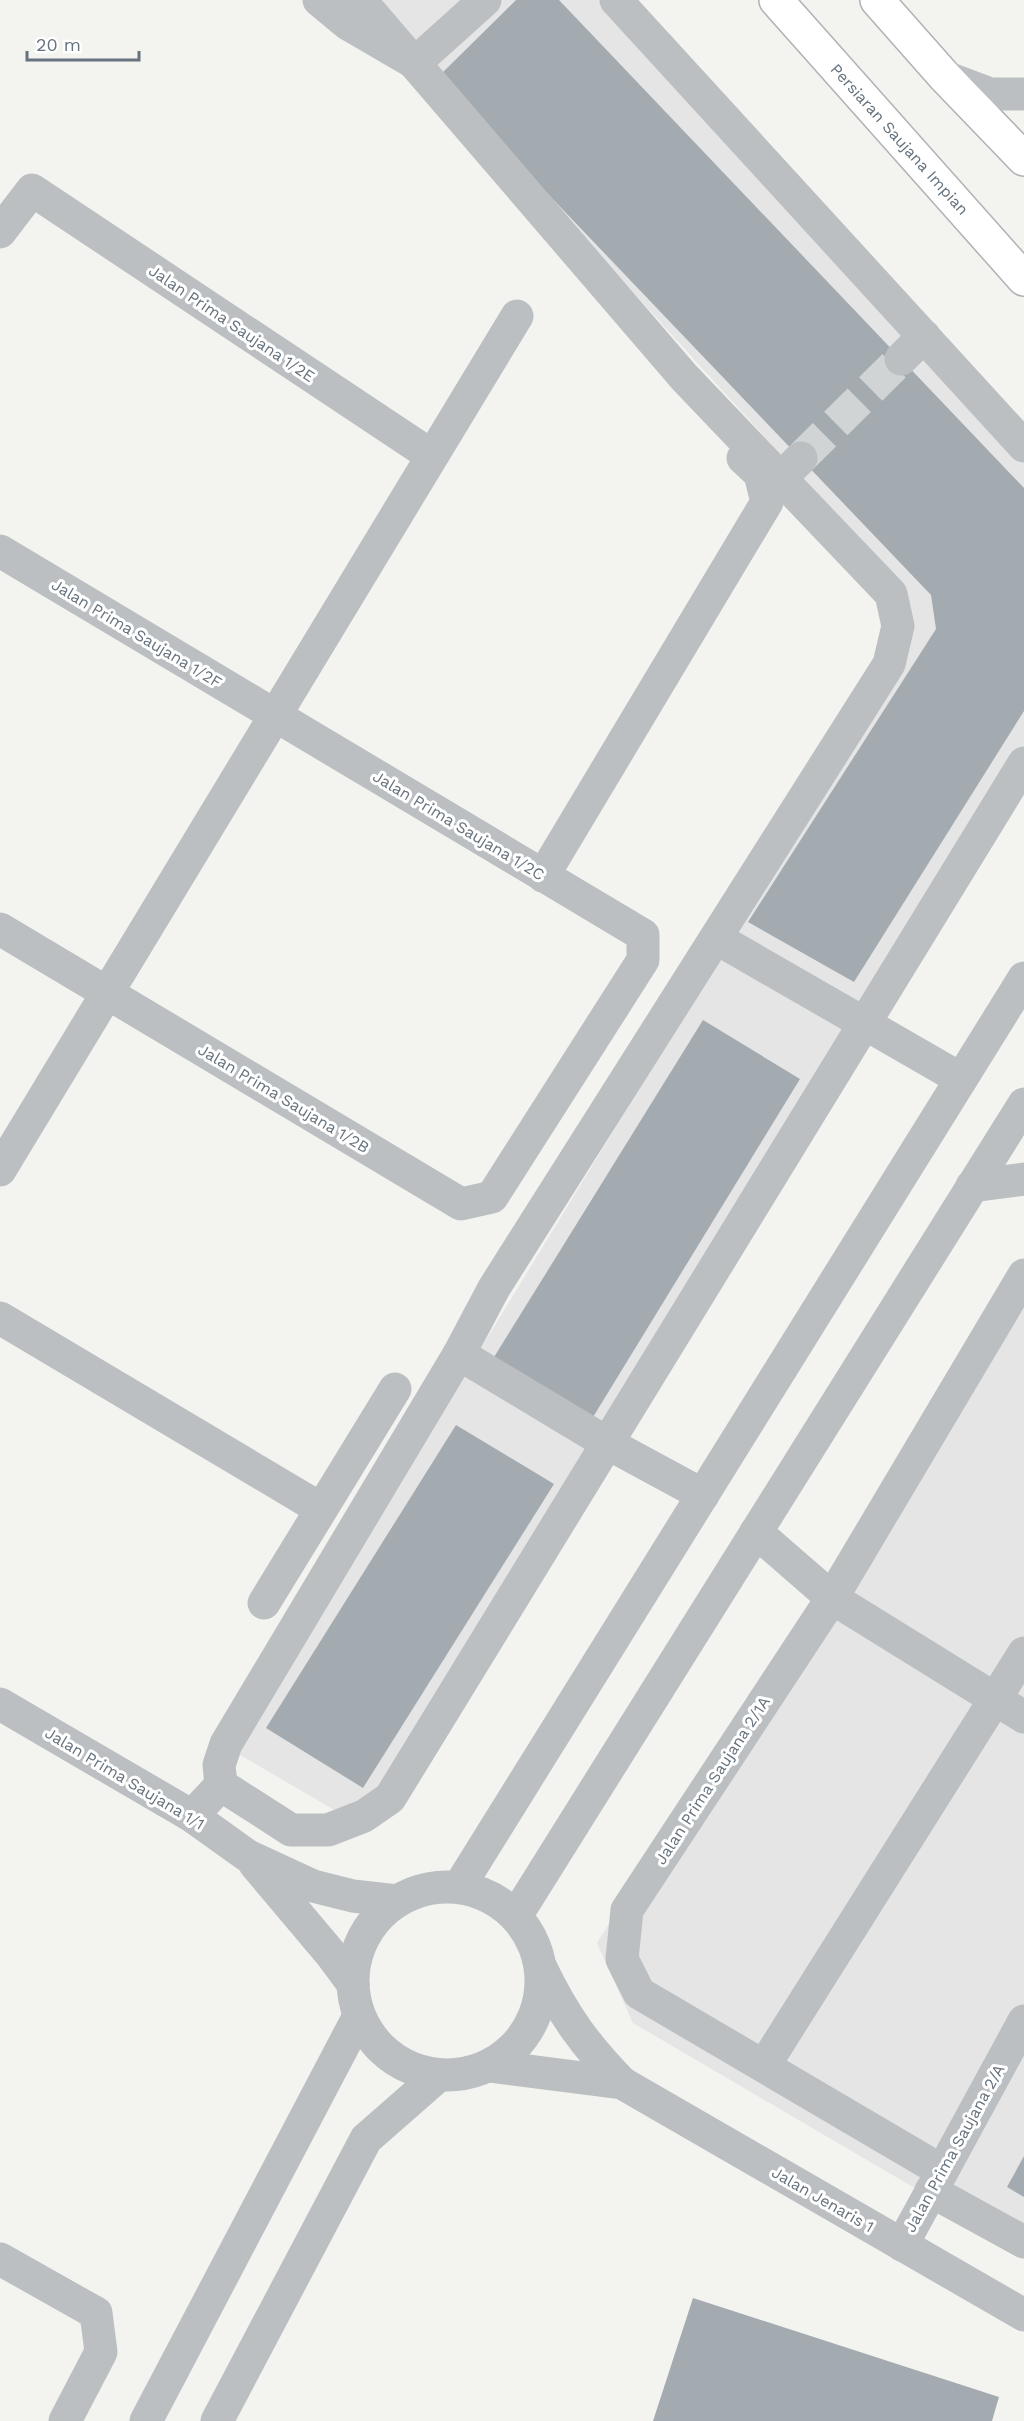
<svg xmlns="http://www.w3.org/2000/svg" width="1024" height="2421" viewBox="0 0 1024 2421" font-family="'Work Sans',sans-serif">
<rect width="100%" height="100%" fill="#f3f4f0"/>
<g fill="#e4e5e4">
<polygon points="367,0 605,0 1024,463 1024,746 385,1791 343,1815 235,1752 910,644 904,590"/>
<polygon points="1024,1261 1024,2252 633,2023 597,1943"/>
</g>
<g fill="#a4abb0">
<polygon points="516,0 559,0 1024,488 1024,711 854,982 748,922 936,629 931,595 437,78"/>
<polygon points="703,1020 800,1079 590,1422 491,1362"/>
<polygon points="456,1425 554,1484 363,1788 266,1728"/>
<polygon points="1024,2156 1024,2197 1007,2187"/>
<polygon points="693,2298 999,2397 992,2421 653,2421"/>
</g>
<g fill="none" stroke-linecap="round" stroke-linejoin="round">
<polyline stroke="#d0d4d4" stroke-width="33" stroke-dasharray="33 16" stroke-linecap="butt" points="801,458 901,359"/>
<g stroke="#afb2b5" stroke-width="36">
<g id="highway">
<polyline points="776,0 1024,279"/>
<polyline points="877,0 945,77 1024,159"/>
</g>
</g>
<g stroke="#bbbfc2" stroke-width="33">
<polyline points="319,0 348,24 415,63 485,0"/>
<polyline points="616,0 1024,446"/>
<polyline points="945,77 990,94 1024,94"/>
<polyline points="0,232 32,190 432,456"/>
<polyline points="901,359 924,336"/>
<polyline points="781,478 801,458"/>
<polyline points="0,551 643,935 643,960 492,1197 461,1204 0,929"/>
<polyline points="543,876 767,502 760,474 743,458"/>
<polyline points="716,938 961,1079"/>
<polyline points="0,1170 517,316"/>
<polyline points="972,1186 1024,1179"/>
<polyline points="0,1318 321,1509"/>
<polyline points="459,1354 607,1443 703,1495"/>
<polyline points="756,1532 832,1598 1024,1717"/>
<polyline points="264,1603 395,1389"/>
<polyline points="0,1704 192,1816 248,1856 313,1886 353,1896 397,1901"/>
<polyline points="221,1785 291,1830 328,1830 364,1816 390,1798 1024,763"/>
<polyline points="192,1816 221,1785 219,1765 226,1744 459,1354 494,1288 889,664 898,626 891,594 684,377 360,0"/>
<polyline points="255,1864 330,1953 353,1984"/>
<polyline points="459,1887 1024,978"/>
<circle cx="447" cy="1981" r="94"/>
<polyline points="516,1916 1024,1104"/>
<path d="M541 1968C564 2016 585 2045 622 2083L1024 2315"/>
<polyline points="489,2066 622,2083"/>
<polyline points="764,2066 1024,1653"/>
<polyline points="942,2171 639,1993 622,1959 627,1910 832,1598 1024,1275"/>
<polyline points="931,2191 1024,2242"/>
<polyline points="902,2245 1024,2021"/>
<polyline points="0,2259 96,2313 101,2352 65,2421"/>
<polyline points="146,2421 359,2016"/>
<polyline points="217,2421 366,2139 439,2075"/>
</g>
<use href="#highway" stroke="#fff" stroke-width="33"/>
</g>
<g text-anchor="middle" stroke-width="6" stroke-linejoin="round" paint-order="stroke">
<g font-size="16" fill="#66737e" stroke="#fff">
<text transform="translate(900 139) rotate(48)" y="6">Persiaran Saujana Impian</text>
<text transform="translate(232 323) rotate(34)" y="6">Jalan Prima Saujana 1/2E</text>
<text transform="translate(137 633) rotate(31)" y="6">Jalan Prima Saujana 1/2F</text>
<text transform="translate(459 825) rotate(31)" y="6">Jalan Prima Saujana 1/2C</text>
<text transform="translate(284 1098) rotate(31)" y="6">Jalan Prima Saujana 1/2B</text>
<text transform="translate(125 1778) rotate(31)" y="6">Jalan Prima Saujana 1/1</text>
<text transform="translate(712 1780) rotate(-57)" y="6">Jalan Prima Saujana 2/1A</text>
<text transform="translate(954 2148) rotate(-61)" y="6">Jalan Prima Saujana 2/A</text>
<text transform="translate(823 2199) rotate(30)" y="6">Jalan Jenaris 1</text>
</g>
</g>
<path d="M27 51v9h112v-9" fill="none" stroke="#66737e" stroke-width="3"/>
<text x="36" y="51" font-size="18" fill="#66737e" stroke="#ffffff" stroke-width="4.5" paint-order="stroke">20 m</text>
</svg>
